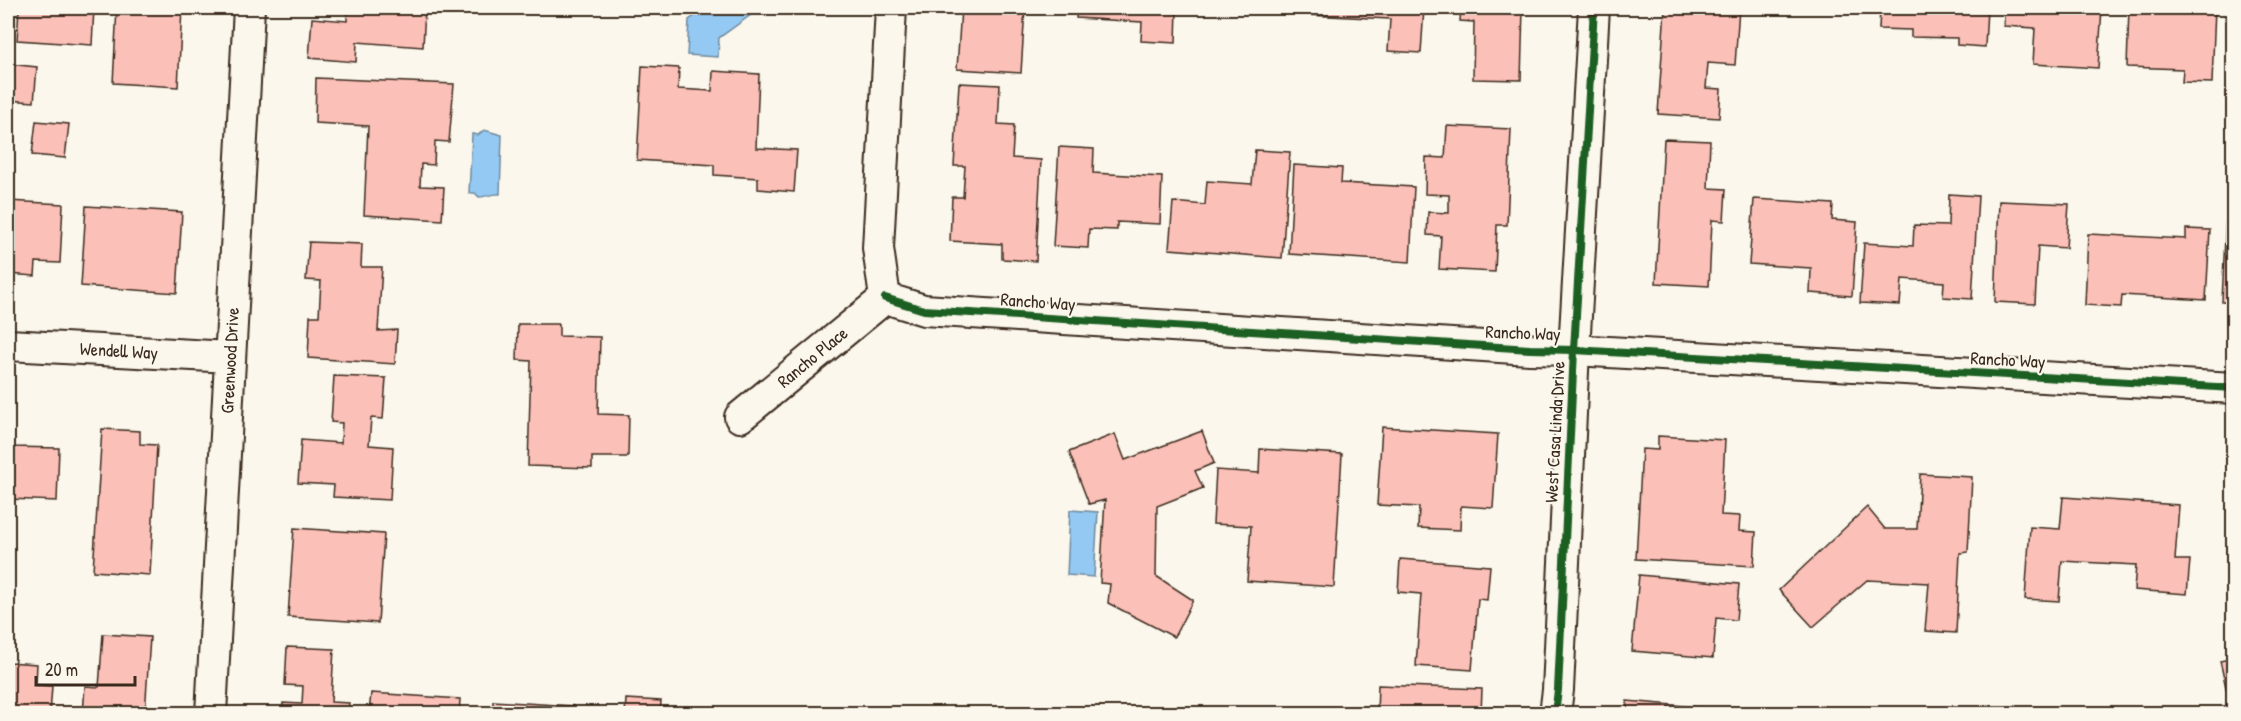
<svg xmlns="http://www.w3.org/2000/svg" width="2241" height="721" viewBox="0 0 2241 721" font-family="'Patrick Hand',sans-serif">
<rect width="100%" height="100%" fill="#fbf7ec"/>
<filter id="ink" filterUnits="userSpaceOnUse"><feTurbulence type="fractalNoise" baseFrequency=".0167" numOctaves="2"/><feDisplacementMap in="SourceGraphic" scale="12" xChannelSelector="R" yChannelSelector="G"/><feConvolveMatrix kernelMatrix="1 2 1 2 8 2 1 2 1" color-interpolation-filters="sRGB"/></filter>
<g filter="url(#ink)">
<g fill="#93c9f2" stroke="#70899d" stroke-width="1.5">
<polygon points="706,8 751,8 755,12 719,38 718,57 687,55 689,20"/>
<path d="M484 130 502 135 500 194C492 193 487 197 479 197L475 193H469L472 134 478 135Z"/>
<polygon points="1070,510 1098,512 1094,577 1067,575"/>
</g>
<g fill="#fbc0b7" stroke="#3b2a1e" stroke-width="1.5">
<polygon points="19,8 94,8 92,45 17,40"/>
<polygon points="117,8 182,8 178,87 113,83"/>
<polygon points="348,8 425,8 423,47 357,42 356,62 309,58 312,18 347,21"/>
<polygon points="961,8 1025,8 1021,73 957,69"/>
<polygon points="1077,8 1177,8 1176,43 1141,41 1142,22 1076,18"/>
<polygon points="1257,8 1297,8 1297,11"/>
<polygon points="1309,8 1424,8 1421,53 1388,51 1390,19 1309,15"/>
<polygon points="1461,8 1523,8 1521,80 1473,79 1474,22 1460,21"/>
<polygon points="1665,8 1739,8 1735,65 1708,63 1706,88 1721,89 1719,118 1658,114"/>
<polygon points="1880,8 1987,8 1985,47 1957,45 1957,38 1911,37 1911,30 1879,29"/>
<polygon points="2004,8 2102,8 2098,68 2033,64 2035,28 2004,26"/>
<polygon points="2129,8 2215,8 2212,83 2182,82 2183,69 2127,67"/>
<polygon points="8,64 37,67 34,102 8,100"/>
<polygon points="642,66 679,68 678,89 712,91 713,71 759,74 756,148 797,150 794,192 758,189 758,178 714,175 714,165 637,160"/>
<polygon points="316,78 454,84 449,142 435,141 434,165 421,164 420,186 444,187 442,220 364,215 368,126 315,123"/>
<polygon points="959,83 1000,85 998,124 1014,125 1012,158 1041,160 1036,261 1002,259 1002,244 950,241 952,197 963,197 965,166 954,166"/>
<polygon points="36,121 69,124 65,158 32,155"/>
<polygon points="1447,126 1511,129 1507,225 1497,225 1495,272 1439,269 1441,236 1427,235 1428,212 1449,213 1449,195 1425,194 1426,157 1445,158"/>
<polygon points="1664,139 1710,141 1708,188 1726,189 1724,221 1712,220 1709,286 1656,283"/>
<polygon points="1059,147 1094,149 1093,173 1162,177 1160,224 1117,222 1117,230 1089,229 1088,248 1053,246"/>
<polygon points="1255,150 1290,152 1282,258 1169,249 1173,202 1205,205 1207,181 1252,184"/>
<polygon points="1294,165 1342,168 1341,183 1414,187 1410,262 1289,254"/>
<polygon points="2227,192 2234,192 2234,303 2222,302"/>
<polygon points="1949,194 1978,196 1972,299 1943,297 1944,282 1902,279 1900,305 1860,303 1864,243 1913,246 1914,225 1948,226"/>
<polygon points="1754,199 1833,204 1832,220 1857,222 1852,296 1810,293 1811,268 1749,264"/>
<polygon points="8,201 63,204 60,263 36,262 35,276 8,274"/>
<polygon points="1999,201 2069,204 2066,248 2038,246 2035,304 1995,302"/>
<polygon points="86,206 182,212 177,293 81,286"/>
<polygon points="2186,229 2210,230 2206,300 2122,295 2121,307 2085,305 2088,234 2186,239"/>
<polygon points="309,242 362,244 361,267 382,267 378,331 397,330 395,364 308,358 310,316 319,316 321,281 306,280"/>
<polygon points="518,324 559,324 559,336 600,337 598,414 629,415 628,457 592,457 592,468 528,466 531,361 517,360"/>
<polygon points="334,376 386,378 383,419 371,418 369,445 393,447 390,500 333,497 334,485 298,483 301,440 341,443 342,423 331,422"/>
<polygon points="1382,427 1498,434 1493,508 1461,506 1460,530 1418,528 1419,507 1377,505"/>
<polygon points="102,429 140,431 140,444 157,445 150,575 93,571"/>
<polygon points="1202,431 1214,463 1195,471 1203,488 1157,506 1156,576 1193,600 1174,637 1108,603 1110,584 1100,583 1105,500 1089,504 1069,452 1115,434 1125,460"/>
<polygon points="8,433 13,433 12,447 59,448 57,501 9,499 8,503"/>
<polygon points="1658,436 1725,440 1721,515 1740,516 1739,531 1756,532 1754,566 1636,559 1642,449 1658,450"/>
<polygon points="1260,449 1342,454 1334,587 1247,581 1251,526 1213,524 1216,470 1259,473"/>
<polygon points="1920,474 1972,477 1968,552 1960,553 1956,633 1925,631 1929,583 1867,580 1813,627 1779,590 1867,507 1885,529 1917,529"/>
<polygon points="2063,497 2179,505 2175,560 2190,560 2187,594 2134,590 2136,565 2062,561 2059,601 2025,599 2030,527 2060,529"/>
<polygon points="294,528 384,534 378,623 288,617"/>
<polygon points="1400,559 1490,566 1487,600 1478,599 1472,670 1416,666 1421,594 1398,592"/>
<polygon points="1639,575 1739,584 1736,620 1716,618 1713,658 1632,651"/>
<polygon points="103,634 150,637 145,714 83,714 85,686 99,687"/>
<polygon points="287,647 334,649 331,702 349,703 348,714 282,714 283,703 302,704 303,686 285,685"/>
<polygon points="2234,658 2234,714 2232,714 2220,661"/>
<polygon points="8,662 37,664 36,685 52,686 50,714 8,714"/>
<polygon points="1378,685 1482,689 1481,714 1377,714"/>
<polygon points="371,693 460,699 459,714 369,714"/>
<polygon points="626,699 661,701 660,714 625,714"/>
<polygon points="493,701 573,706 572,714 493,714"/>
<polygon points="1627,701 1719,709 1718,714 1626,714"/>
<polygon points="681,709 762,712 681,714"/>
</g>
<g fill="none" stroke-linecap="round" stroke-linejoin="round">
<g stroke="#3b2a1e" stroke-width="34">
<g id="street">
<polyline points="885,298 924,310 1530,349 1574,350 2234,388"/>
<polyline points="885,298 878,248 891,8"/>
<path id="s1" d="M8 345 230 357"/>
<path id="s2" d="M740 417 885 298"/>
<path id="s3" d="M211 714 249 8"/>
<polyline points="1555,714 1558,690 1574,350 1594,8"/>
</g>
</g>
<use href="#street" stroke="#fbf7ec" stroke-width="30"/>
<g stroke="#fbf7ec" stroke-width="11">
<g id="cycleway">
<polyline points="885,298 924,310 1530,349 1574,350 2234,388"/>
<polyline points="1555,714 1558,690 1574,350 1594,8"/>
</g>
</g>
<use href="#cycleway" stroke="#1b5e20" stroke-width="8"/>
</g>
</g>
<g text-anchor="middle" stroke-width="4.5" stroke-linejoin="round" paint-order="stroke">
<g font-size="18" fill="#3b2a1e" stroke="#fbf7ec">
<text transform="translate(1038 302) rotate(4)" y="6">Rancho Way</text>
<text transform="translate(1523 333) rotate(2)" y="6">Rancho Way</text>
<text dy="6" stroke="none"><textPath href="#s1" startOffset="111">Wendell Way</textPath></text>
<text dy="6" stroke="none"><textPath href="#s2" startOffset="94">Rancho Place</textPath></text>
<text dy="6" stroke="none"><textPath href="#s3" startOffset="354">Greenwood Drive</textPath></text>
<text transform="translate(2008 360) rotate(3)" y="6">Rancho Way</text>
<text transform="translate(1555 432) rotate(-87)" y="6">West Casa Linda Drive</text>
</g>
</g>
<rect width="2241" height="721" fill="none" stroke="#fbf7ec" stroke-width="30"/>
<rect x="15" y="15" width="2211" height="691" fill="none" stroke="#3b2a1e" stroke-width="2" filter="url(#ink)"/>
<path d="M36 676v9h99v-9" fill="none" stroke="#3b2a1e" stroke-width="3"/>
<text x="45" y="676" font-size="18" fill="#3b2a1e" stroke="#fbf7ec" stroke-width="4.5" paint-order="stroke">20 m</text>
</svg>
